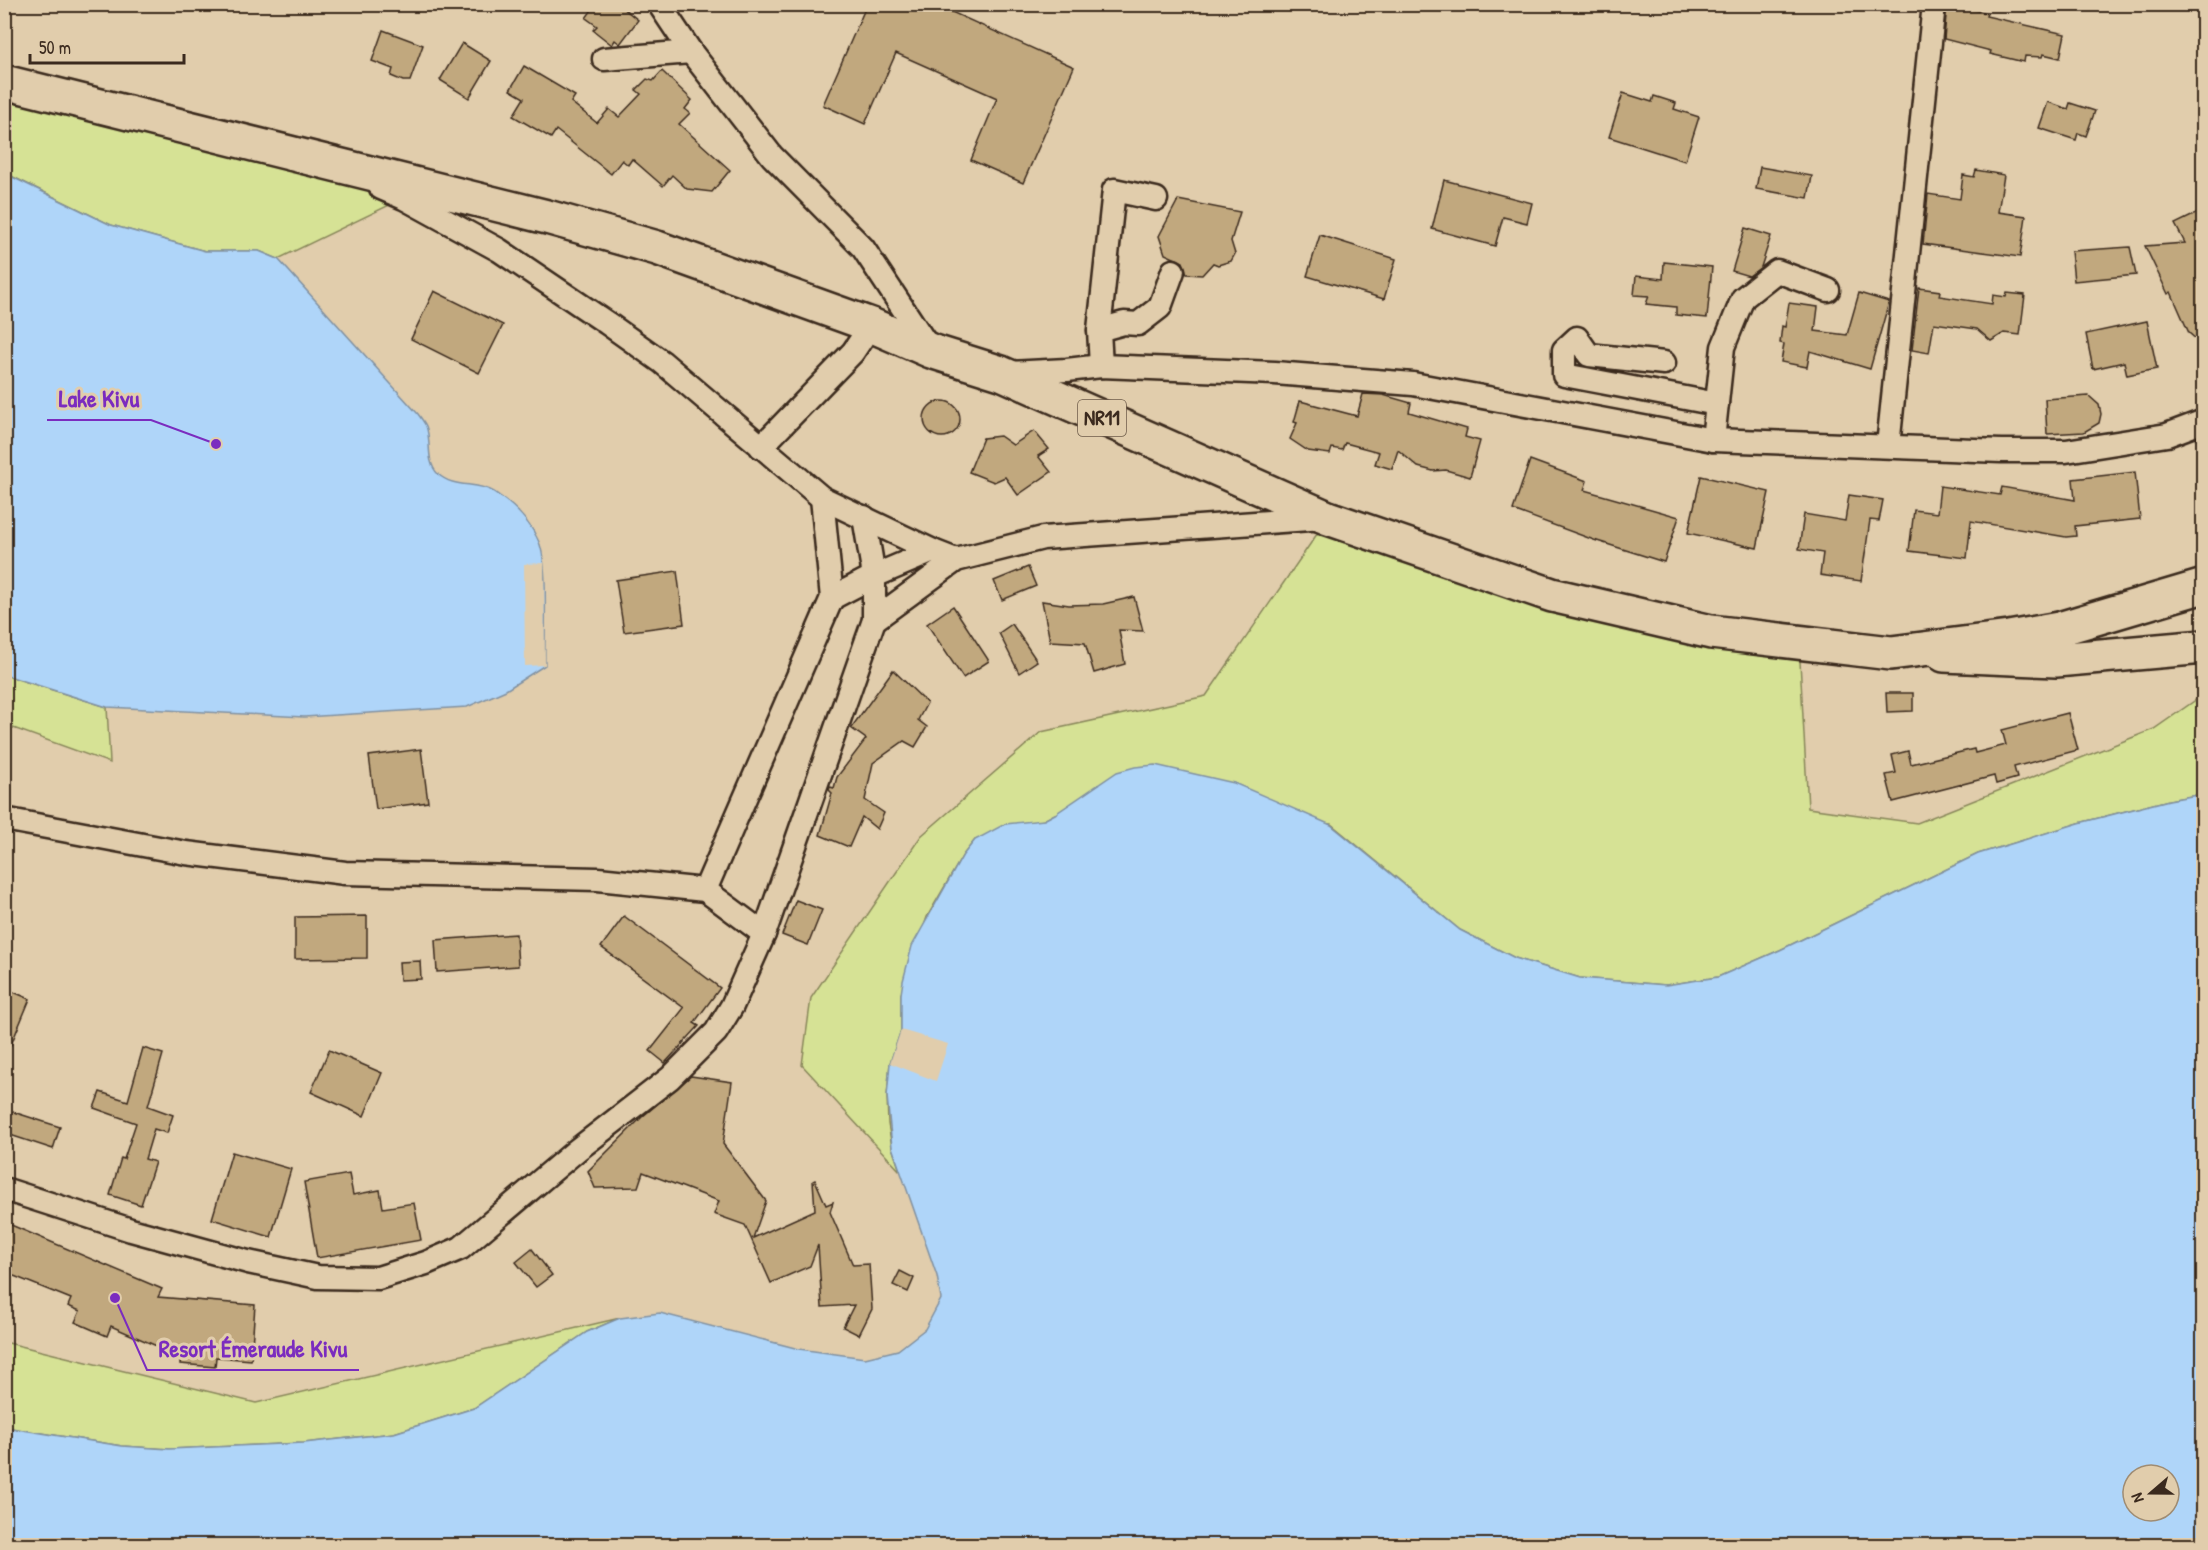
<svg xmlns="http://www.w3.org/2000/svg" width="2208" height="1550" viewBox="0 0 2208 1550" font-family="'Patrick Hand',sans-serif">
<rect width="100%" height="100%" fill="#e1cdac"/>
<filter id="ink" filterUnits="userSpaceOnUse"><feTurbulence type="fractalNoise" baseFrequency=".0167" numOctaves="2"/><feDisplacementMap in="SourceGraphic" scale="12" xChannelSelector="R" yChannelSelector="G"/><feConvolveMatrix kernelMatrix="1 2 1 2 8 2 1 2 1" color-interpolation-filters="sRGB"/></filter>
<g filter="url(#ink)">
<g fill="#d6e295" stroke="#88865a" stroke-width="1.5">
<polygon points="4,82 404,198 278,259 259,251 205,251 111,225 5,173"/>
<polygon points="1328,518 1552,595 1799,643 1808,808 1917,823 2154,729 2203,695 2203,794 2169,800 2079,823 1978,854 1780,950 1718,977 1666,985 1580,978 1515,958 1460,930 1331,824 1055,814 1044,820 975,840 963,855 927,917 901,994 901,1030 890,1063 887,1096 888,1124 892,1147 900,1171 802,1065 811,998 921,836 1041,732 1206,696"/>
<polygon points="4,675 107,707 110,763 5,725"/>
<polygon points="620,1318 587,1332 474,1408 394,1433 304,1443 170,1449 122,1446 5,1427 4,1342 256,1403"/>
</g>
<g fill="#afd5f9" stroke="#8191a1" stroke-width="1.5" fill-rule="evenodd">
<path d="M4 173 111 225 205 251H259L278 259 418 414C421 418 424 422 426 426 432 441 425 461 438 474 454 489 477 481 494 492 512 504 530 521 539 542 549 566 544 636 545 665L506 690 467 707 304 717 107 707 5 675Z"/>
<path d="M1155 765 1234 783 1331 825 1460 930 1515 958 1580 978 1666 985 1718 977 1780 950 1978 854 2079 823 2169 800 2203 794V1545H5L4 1427 122 1446 169 1449 304 1443 394 1433 474 1408 587 1332 620 1318 660 1313 799 1349 865 1358 898 1350 925 1329 941 1299 937 1276 892 1147 887 1096 890 1063 901 1030V994L903 981 912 946 963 855 975 840 1005 824 1044 820 1055 814 1117 772 1135 767ZM2133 1475H2169V1511H2133Z"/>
</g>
<g fill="#e1cdac">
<polygon points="544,563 545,665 525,666 524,564"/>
<polygon points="901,1030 948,1044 936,1081 890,1063"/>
</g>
<g fill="#c1a87e" stroke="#3b2a1e" stroke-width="1.5">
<polygon points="596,4 618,4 638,20 620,44 615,40 612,45 593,30 597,26 586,18"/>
<polygon points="867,4 934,4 1074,67 1023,183 971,160 997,98 896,53 865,124 823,105"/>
<polygon points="1947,4 1954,4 1987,13 1986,16 2065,34 2060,58 2043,54 2042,57 2025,56 2024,62 1990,54 1991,51 1944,39"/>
<polygon points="383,30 423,45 410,81 403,81 391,76 393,69 372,61"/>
<polygon points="462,43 491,61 469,98 440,80"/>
<polygon points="524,66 575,96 571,102 597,123 609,109 619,117 641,94 636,90 647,79 653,81 662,71 692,100 685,109 690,113 679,124 730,170 712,192 687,189 672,175 663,186 632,159 628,165 622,160 611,174 556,130 551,138 513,116 524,98 510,90"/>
<polygon points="1623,93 1652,102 1654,96 1676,103 1674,109 1699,117 1685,161 1609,137"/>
<polygon points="2048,102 2068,109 2070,103 2095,111 2086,136 2078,133 2076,140 2039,128"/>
<polygon points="1760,167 1812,176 1808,198 1756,189"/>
<polygon points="1976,170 2004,175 1998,212 2026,216 2020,257 1923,244 1928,194 1960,199 1963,175 1974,177"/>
<polygon points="1444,180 1532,203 1527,223 1503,217 1495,246 1432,229"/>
<polygon points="1178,200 1240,212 1231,241 1235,254 1231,261 1218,265 1213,263 1202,275 1187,274 1183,262 1165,254 1159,236"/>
<polygon points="2204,210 2204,346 2189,333 2171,292 2168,294 2145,246 2185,243 2175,224"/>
<polygon points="1745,228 1771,236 1761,267 1749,276 1732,271"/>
<polygon points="1320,235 1396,259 1384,299 1307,276"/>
<polygon points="2130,247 2136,275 2074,281 2071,251"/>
<polygon points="1664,262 1712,267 1707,318 1676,315 1676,307 1646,304 1649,296 1634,295 1636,276 1663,279"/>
<polygon points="1919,288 1940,291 1939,296 1992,304 1993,295 2006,297 2007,293 2025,295 2020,335 2004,333 1991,341 1977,329 1934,323 1929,353 1912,350"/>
<polygon points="434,291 503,325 479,373 411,339"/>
<polygon points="1859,293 1889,302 1870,369 1810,351 1807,367 1781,362 1784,344 1780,343 1782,326 1785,327 1789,303 1818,307 1815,331 1847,335"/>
<polygon points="2147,321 2157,369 2127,375 2124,362 2093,369 2086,334"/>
<polygon points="1363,394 1383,395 1411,403 1409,412 1467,429 1465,437 1480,441 1470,477 1446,470 1433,471 1418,467 1398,450 1392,469 1375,464 1379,452 1345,443 1342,450 1332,448 1330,454 1308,451 1290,439 1297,423 1294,422 1300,401 1357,416"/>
<polygon points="2089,396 2099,405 2101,414 2099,423 2084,432 2047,434 2045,399"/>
<circle cx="942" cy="419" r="18"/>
<polygon points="1034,431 1049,449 1038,456 1051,472 1018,495 1005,477 994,482 969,472 983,438 1000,436 1013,445"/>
<polygon points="1530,460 1587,481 1584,490 1679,517 1664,562 1594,540 1513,510"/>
<polygon points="2135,472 2140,519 2075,526 2076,536 2066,537 1971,521 1967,558 1909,551 1914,510 1937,513 1940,486 2000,495 2002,487 2075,500 2073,479"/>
<polygon points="1701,476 1769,492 1757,548 1688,533"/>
<polygon points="1849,495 1883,500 1879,521 1870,520 1861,581 1820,575 1823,553 1799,549 1804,514 1845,521"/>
<polygon points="1028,567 1036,586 1002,600 994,581"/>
<polygon points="677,571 684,624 624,632 616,580"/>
<polygon points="1134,597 1143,631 1119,630 1125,664 1094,673 1085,643 1050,641 1042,601 1069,605 1103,604"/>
<polygon points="953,606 989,661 963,678 927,624"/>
<polygon points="1012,624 1037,661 1019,673 999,633"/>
<polygon points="893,670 927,703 918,720 927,727 915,747 904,741 873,763 865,800 884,813 877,829 862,817 849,847 820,835 832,793 829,790 830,787 834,788 837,777 866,739 851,728"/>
<polygon points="1886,693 1913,693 1913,711 1887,712"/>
<polygon points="2068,713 2078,750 2014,767 2017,778 1996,784 1994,776 1893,802 1886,775 1896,773 1892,755 1908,751 1911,764 1974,749 1975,753 2006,745 2002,730"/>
<polygon points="421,749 428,802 376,809 369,756"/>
<polygon points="796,900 822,910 808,945 782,935"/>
<polygon points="367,916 367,958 295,959 295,917"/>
<polygon points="624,916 720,988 694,1023 699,1026 665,1063 650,1051 684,1008 601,947"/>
<polygon points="516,934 518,966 437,972 435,940"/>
<polygon points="420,961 421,979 400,980 399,962"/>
<polygon points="4,988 30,999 5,1059 4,1059"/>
<polygon points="143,1048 163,1054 148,1106 173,1115 167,1133 154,1129 145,1159 155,1162 141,1205 110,1195 121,1158 124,1159 136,1123 94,1108 100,1092 128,1101"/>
<polygon points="329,1050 382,1073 364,1116 311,1092"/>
<polygon points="691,1076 732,1082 723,1144 766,1201 753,1238 815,1210 813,1181 815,1180 826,1205 833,1202 830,1212 853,1265 869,1264 872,1309 859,1335 843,1327 854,1305 822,1307 818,1245 810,1266 771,1283 745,1225 714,1214 719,1201 643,1172 638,1187 595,1188 588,1171 642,1117"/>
<polygon points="4,1109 60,1127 53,1149 4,1133"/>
<polygon points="232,1152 291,1169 271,1237 212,1219"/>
<polygon points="349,1174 353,1195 380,1190 383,1208 414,1203 421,1240 317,1258 304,1182"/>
<polygon points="4,1222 162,1289 158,1297 255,1305 251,1360 216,1357 215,1367 180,1364 181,1352 159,1350 159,1347 111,1326 107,1336 75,1322 80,1311 68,1306 71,1299 4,1272"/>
<polygon points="532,1249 552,1275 536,1287 516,1262"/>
<polygon points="900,1271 914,1278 908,1292 893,1285"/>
</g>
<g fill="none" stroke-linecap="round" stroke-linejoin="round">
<g stroke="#3b2a1e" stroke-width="27">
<g id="street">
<polyline points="659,4 691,52 772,156 863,248 931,351"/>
<polyline points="604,59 691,52"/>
<polyline points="381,188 404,198 499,250 607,323 662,362 822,498 933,551 956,560"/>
<polyline points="1099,330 1114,190 1156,199"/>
<polyline points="1664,363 1589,355 1577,338 1564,350 1564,375 1717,404"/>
<polyline points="1101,366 1099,330 1124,323 1138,324 1160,307 1173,271"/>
<polyline points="1009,373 1067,370 1101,366 1275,373 1413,384 1713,440 2001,451 2066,451 2167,435 2204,421"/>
<polyline points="1713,440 1723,347 1743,298 1777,271 1828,290"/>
<polyline points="1888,446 1934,4"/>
<polyline points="761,447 853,352 871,325"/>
<polyline points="832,598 874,576 933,551"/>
<polyline points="874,620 956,560 1043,538 1324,518"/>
<polyline points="4,819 186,853 345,873 598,879 705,890 764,934"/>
<polyline points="705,890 832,598 822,498"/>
<polyline points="4,1189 131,1230 248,1262 318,1277 378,1278 426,1263 461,1248 577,1150 670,1078 716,1032 732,1006 764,934 874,620 874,576 864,517"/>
</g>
</g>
<g stroke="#3b2a1e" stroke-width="38">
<polyline id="primary" points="1944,655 2056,660 2204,647"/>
</g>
<g stroke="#3b2a1e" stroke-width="38">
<polyline id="highway" points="4,82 547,217 657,248 871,325 931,351 1001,373 1328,518 1552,595 1711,632 1891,653 2009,638 2059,629 2204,586"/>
</g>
<use href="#street" stroke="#e1cdac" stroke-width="22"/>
<use href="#primary" stroke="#e1cdac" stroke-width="33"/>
<use href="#highway" stroke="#e1cdac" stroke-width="33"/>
</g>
</g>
<g text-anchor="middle" stroke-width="6" stroke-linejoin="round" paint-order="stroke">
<rect fill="#e1cdac" stroke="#6d5b49" stroke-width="1.5" x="1078" y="400" width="48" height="36" rx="4.5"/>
<g font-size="21" font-weight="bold" fill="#3b2a1e">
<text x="1102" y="425">NR11</text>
</g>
</g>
<path fill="none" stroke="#7b2cbf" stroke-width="2" d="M216 444L151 420H47M115 1298L147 1370H359"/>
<g fill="#7b2cbf" stroke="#e1cdac" stroke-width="2">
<circle cx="216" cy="444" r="6"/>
<circle cx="115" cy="1298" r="6"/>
</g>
<g font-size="24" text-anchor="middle" font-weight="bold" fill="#7b2cbf" stroke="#e1cdac" stroke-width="6" stroke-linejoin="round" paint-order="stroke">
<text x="99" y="407">Lake Kivu</text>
<text x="253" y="1357">Resort Émeraude Kivu</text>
</g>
<rect width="2208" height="1550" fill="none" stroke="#e1cdac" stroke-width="24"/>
<rect x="12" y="12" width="2184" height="1526" fill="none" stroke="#3b2a1e" stroke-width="2" filter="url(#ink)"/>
<g transform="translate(2151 1493) rotate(250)"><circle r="28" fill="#e1cdac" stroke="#9f8c73" stroke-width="1.5"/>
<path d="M0-4.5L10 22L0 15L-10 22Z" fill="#3b2a1e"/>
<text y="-9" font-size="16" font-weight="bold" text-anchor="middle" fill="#3b2a1e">N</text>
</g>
<path d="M30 54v9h154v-9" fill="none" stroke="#3b2a1e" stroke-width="3"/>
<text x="39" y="54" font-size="18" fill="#3b2a1e" stroke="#e1cdac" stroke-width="4.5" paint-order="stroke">50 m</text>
</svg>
